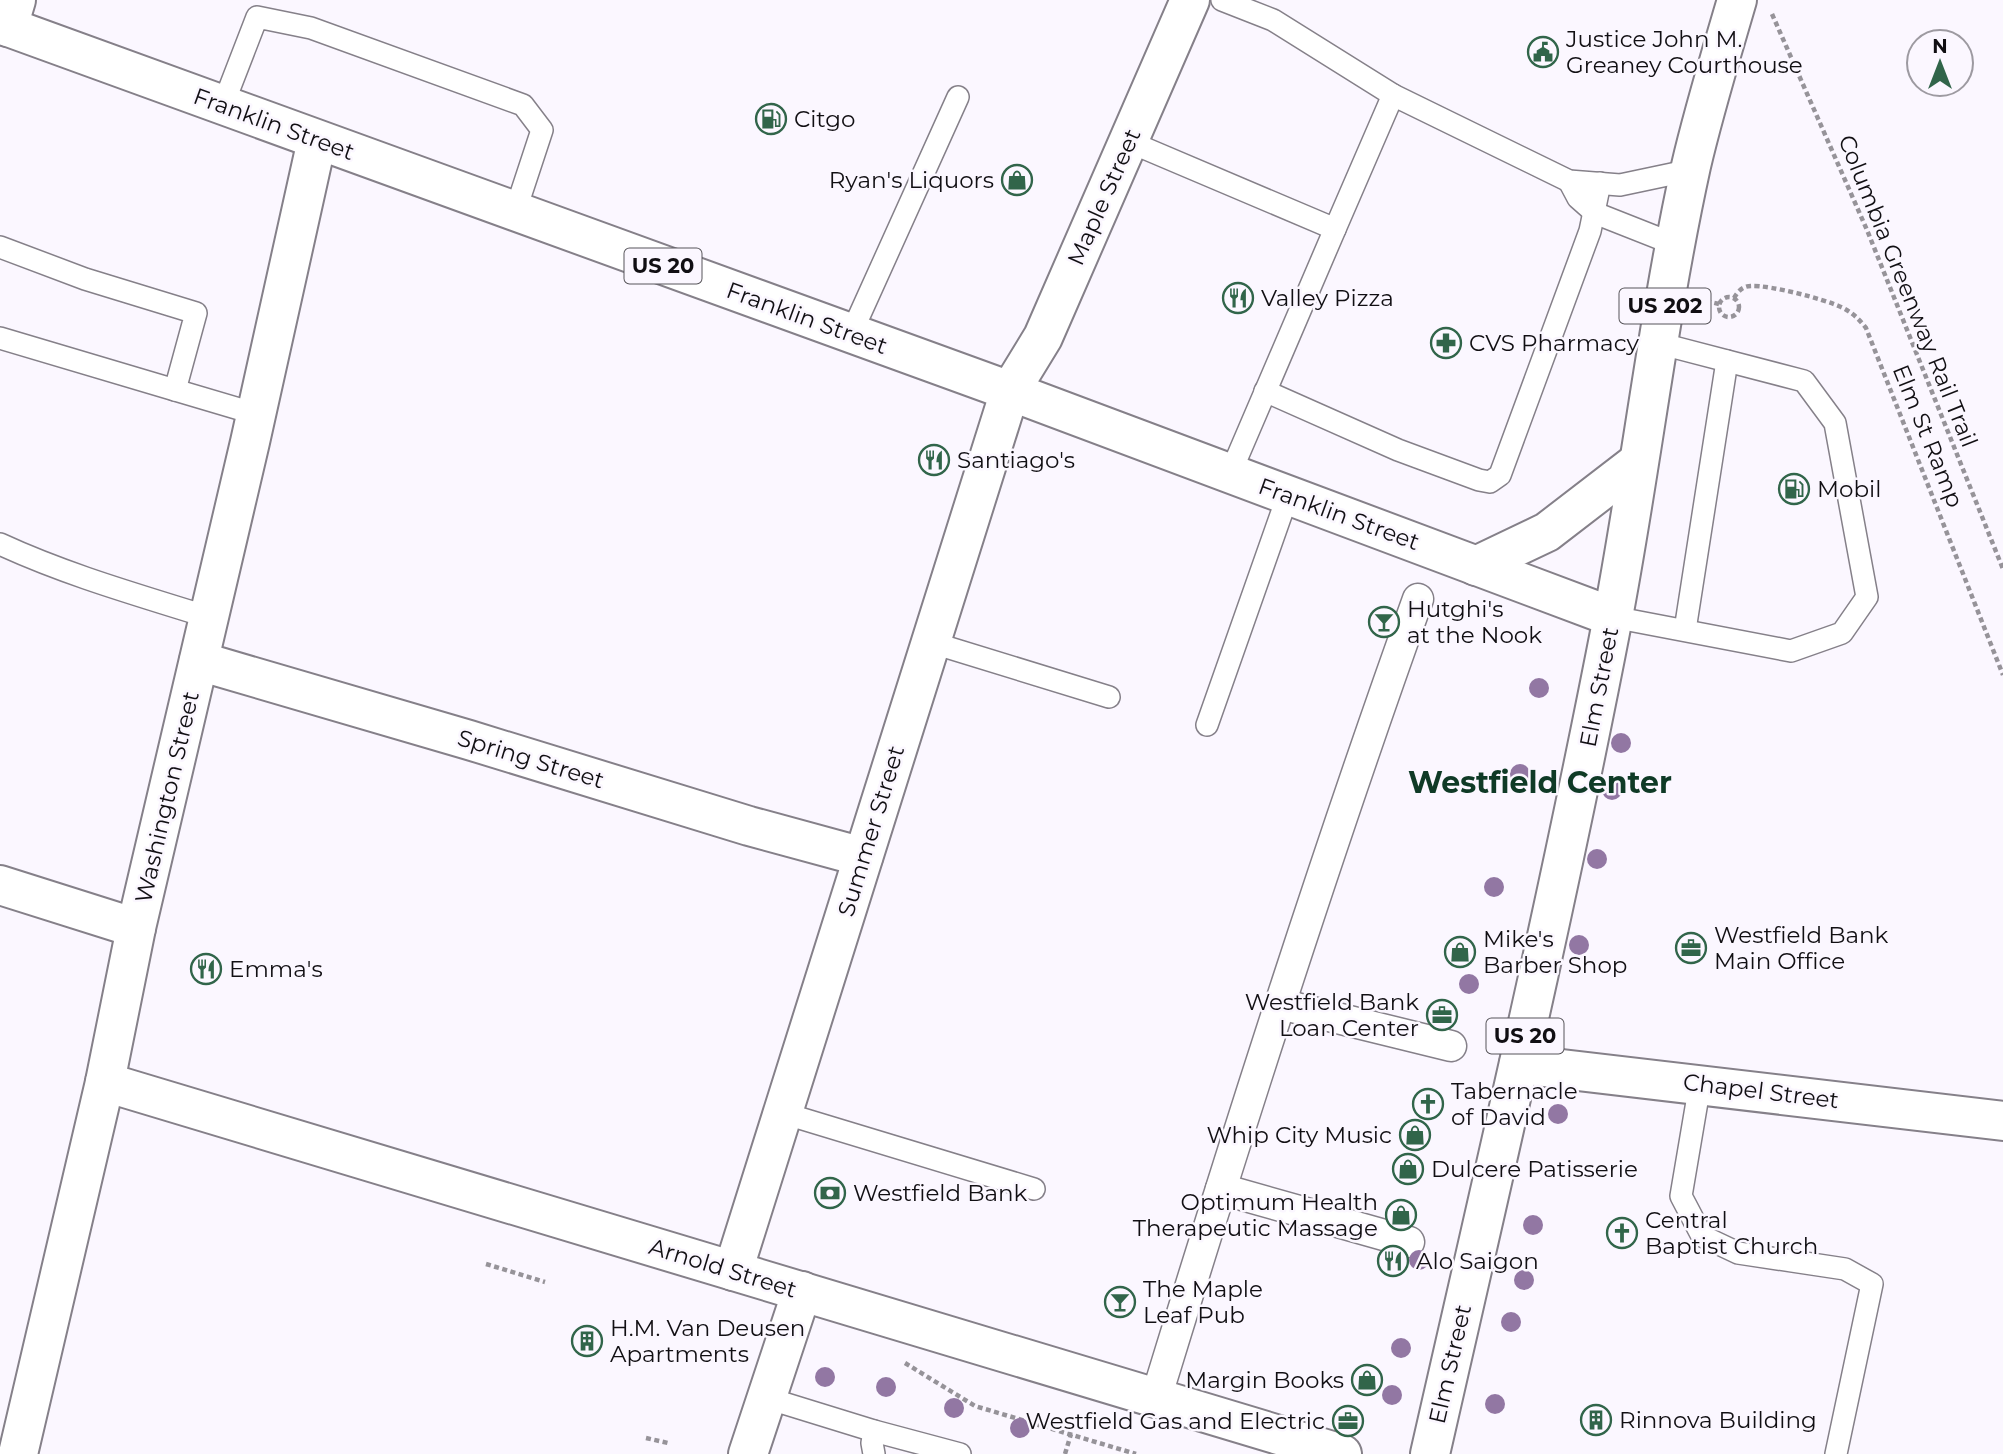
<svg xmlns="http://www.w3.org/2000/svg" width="2003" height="1454" viewBox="0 0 2003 1454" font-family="Montserrat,sans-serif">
<rect width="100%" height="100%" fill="#fbf7ff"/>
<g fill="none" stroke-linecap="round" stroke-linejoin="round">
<g stroke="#858089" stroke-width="24">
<g id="service">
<polyline points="1222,0 1273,20 1393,95"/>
<polyline points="223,105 257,17 311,28 523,105 542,130 515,212"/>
<polyline points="1130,137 1144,148 1335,229 1393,95 1569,181 1620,185 1691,170"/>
<polyline points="1569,181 1578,198 1595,213 1676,245"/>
<polyline points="0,247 85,279 196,313 175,390 0,338"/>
<polyline points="851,334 958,97"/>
<polyline points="175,390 256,414"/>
<polyline points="1265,391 1398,450 1479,480 1490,482 1500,475 1590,231 1600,183"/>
<polyline points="1230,474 1335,229"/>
<path d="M0 544C67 575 138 595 208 617"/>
<polyline points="1613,617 1791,651 1842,633 1867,597 1835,423 1804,381 1658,343"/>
<polyline points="1685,630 1727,361"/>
<polyline points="930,642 1109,697"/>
<polyline points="1207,725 1288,495"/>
<polyline points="1700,1084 1681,1196 1702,1236 1738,1253 1845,1269 1872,1284 1836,1454"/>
<polyline points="783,1113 1034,1189"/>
<polyline points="767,1398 874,1431 960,1454"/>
<polyline points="874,1431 872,1443 874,1454"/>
</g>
</g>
<g stroke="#858089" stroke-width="33">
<g id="pedestrian">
<polyline points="1280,1004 1451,1046"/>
<polyline points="1221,1189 1409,1242"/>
<path d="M1156 1398C1238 1130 1323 863 1418 599"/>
</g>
</g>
<g stroke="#858089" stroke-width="42">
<g id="minor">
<polyline points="8,27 16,0"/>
<polyline points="199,661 469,740 749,826 863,857"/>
<polyline points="0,885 136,928"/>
<polyline points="1519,1064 2003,1121"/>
<polyline points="733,1271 1010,391 1043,337 1190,0"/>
<polyline points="748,1454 802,1291"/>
</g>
</g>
<g stroke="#858089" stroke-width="42">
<g id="tertiary">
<polyline points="105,1082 1342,1454"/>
<polyline points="18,1454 105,1082 136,928 250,442 317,140"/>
</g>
</g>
<g stroke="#858089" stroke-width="42">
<polyline id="primary" points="0,24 1010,391 1613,617"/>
</g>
<g stroke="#858089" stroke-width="42">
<g id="trunk">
<polyline points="1476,566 1547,532 1638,462"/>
<path d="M1430 1454C1493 1177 1558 901 1612 622 1641 470 1658 316 1691 166 1704 110 1721 55 1737 0"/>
</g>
</g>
<g stroke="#969399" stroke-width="4.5" stroke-dasharray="5 3.5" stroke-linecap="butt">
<polyline points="1772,14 1867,230 2003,569"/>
<circle cx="1729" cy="307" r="10"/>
<path d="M1734 298C1738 291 1743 286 1751 286 1770 285 1824 299 1841 307 1852 312 1859 319 1866 328L2003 675"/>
<polyline points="1706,301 1719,304"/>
<polyline points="486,1264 545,1282"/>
<polyline points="905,1363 975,1406 1136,1454"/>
<polyline points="646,1438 668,1443"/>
<polyline points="1065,1454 1071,1434"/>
</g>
<use href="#service" stroke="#fff" stroke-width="21"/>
<use href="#pedestrian" stroke="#fff" stroke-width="30"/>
<use href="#minor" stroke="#fff" stroke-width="38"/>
<use href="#tertiary" stroke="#fff" stroke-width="38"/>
<use href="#primary" stroke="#fff" stroke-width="38"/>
<use href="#trunk" stroke="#fff" stroke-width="38"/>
</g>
<g fill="#9277a3">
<circle cx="1539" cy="688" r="10"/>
<circle cx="1621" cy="743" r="10"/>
<circle cx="1520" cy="774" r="10"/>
<circle cx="1612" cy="790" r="10"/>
<circle cx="1597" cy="859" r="10"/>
<circle cx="1494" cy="887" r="10"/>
<circle cx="1579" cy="945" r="10"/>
<circle cx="1469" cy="984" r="10"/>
<circle cx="1558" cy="1114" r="10"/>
<circle cx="1533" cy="1225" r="10"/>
<circle cx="1419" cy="1260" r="10"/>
<circle cx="1524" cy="1280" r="10"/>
<circle cx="1511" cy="1322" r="10"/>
<circle cx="1401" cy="1348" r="10"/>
<circle cx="825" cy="1377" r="10"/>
<circle cx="886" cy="1387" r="10"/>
<circle cx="1392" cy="1395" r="10"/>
<circle cx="1495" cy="1404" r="10"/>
<circle cx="954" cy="1408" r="10"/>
<circle cx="1020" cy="1428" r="10"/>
</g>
<defs>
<g id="civic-ring" transform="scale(1.575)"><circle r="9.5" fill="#fbf7ff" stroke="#31654a" stroke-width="1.5"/><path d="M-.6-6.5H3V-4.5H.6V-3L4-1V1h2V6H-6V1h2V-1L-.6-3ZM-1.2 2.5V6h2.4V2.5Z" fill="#31654a"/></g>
<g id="fuel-ring" transform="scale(1.575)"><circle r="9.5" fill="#fbf7ff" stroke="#31654a" stroke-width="1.5"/><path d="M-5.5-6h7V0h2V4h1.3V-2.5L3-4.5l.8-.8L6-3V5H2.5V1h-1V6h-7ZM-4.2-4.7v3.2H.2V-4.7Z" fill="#31654a"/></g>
<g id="shop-ring" transform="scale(1.575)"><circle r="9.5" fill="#fbf7ff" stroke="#31654a" stroke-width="1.5"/><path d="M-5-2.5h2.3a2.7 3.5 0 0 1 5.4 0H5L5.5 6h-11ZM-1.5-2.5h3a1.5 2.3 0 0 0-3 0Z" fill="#31654a"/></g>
<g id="restaurant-ring" transform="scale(1.575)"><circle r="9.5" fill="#fbf7ff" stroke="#31654a" stroke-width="1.5"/><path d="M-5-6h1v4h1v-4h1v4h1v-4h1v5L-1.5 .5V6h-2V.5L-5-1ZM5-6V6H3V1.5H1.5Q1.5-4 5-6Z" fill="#31654a"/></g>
<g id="pharmacy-ring" transform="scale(1.575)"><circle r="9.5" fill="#fbf7ff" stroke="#31654a" stroke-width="1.5"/><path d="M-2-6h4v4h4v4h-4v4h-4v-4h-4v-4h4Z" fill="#31654a"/></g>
<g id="bar-ring" transform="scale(1.575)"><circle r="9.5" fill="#fbf7ff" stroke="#31654a" stroke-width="1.5"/><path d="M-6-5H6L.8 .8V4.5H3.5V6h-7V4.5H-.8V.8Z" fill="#31654a"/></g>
<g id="office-ring" transform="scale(1.575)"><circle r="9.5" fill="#fbf7ff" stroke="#31654a" stroke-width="1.5"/><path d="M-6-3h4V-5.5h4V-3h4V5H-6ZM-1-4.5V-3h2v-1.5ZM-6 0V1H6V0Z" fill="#31654a"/></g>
<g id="church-ring" transform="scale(1.575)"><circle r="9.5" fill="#fbf7ff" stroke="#31654a" stroke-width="1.5"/><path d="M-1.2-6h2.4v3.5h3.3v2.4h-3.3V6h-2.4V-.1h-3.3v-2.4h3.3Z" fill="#31654a"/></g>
<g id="bank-ring" transform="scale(1.575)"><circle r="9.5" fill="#fbf7ff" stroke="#31654a" stroke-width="1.5"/><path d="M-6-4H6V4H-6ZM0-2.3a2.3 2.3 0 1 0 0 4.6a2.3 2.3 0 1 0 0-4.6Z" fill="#31654a"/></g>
<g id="building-ring" transform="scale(1.575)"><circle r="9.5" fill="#fbf7ff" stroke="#31654a" stroke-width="1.5"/><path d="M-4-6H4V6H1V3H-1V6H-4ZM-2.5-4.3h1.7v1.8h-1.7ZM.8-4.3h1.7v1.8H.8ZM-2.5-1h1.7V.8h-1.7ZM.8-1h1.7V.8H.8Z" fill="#31654a"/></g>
</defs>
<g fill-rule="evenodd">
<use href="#civic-ring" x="1543" y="52"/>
<use href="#fuel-ring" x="771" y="119"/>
<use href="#shop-ring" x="1017" y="180"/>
<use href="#restaurant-ring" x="1238" y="298"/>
<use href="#pharmacy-ring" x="1446" y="343"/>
<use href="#restaurant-ring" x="934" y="460"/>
<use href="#fuel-ring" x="1794" y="489"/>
<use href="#bar-ring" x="1384" y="622"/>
<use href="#office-ring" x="1691" y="948"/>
<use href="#shop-ring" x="1460" y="952"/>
<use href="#restaurant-ring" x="206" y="969"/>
<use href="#office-ring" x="1442" y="1015"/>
<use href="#church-ring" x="1428" y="1104"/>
<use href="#shop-ring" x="1415" y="1135"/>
<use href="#shop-ring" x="1408" y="1169"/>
<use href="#bank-ring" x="830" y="1193"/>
<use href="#shop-ring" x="1401" y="1215"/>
<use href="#church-ring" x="1622" y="1233"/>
<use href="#restaurant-ring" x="1393" y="1261"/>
<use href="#bar-ring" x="1120" y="1302"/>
<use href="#building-ring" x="587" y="1341"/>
<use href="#shop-ring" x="1367" y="1380"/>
<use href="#building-ring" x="1596" y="1420"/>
<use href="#office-ring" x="1348" y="1421"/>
</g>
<g text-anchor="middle" stroke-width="5" stroke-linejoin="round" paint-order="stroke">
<g fill="#fbf7ff" stroke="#57555a" stroke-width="2">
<rect x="624.5" y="248.5" width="77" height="35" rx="5"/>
<rect x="1619.5" y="288.5" width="91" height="35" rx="5"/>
<rect x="1486.5" y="1018.5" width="77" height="35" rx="5"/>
</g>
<g font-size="21" font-weight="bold" fill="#110f13">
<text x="663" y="273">US 20</text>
<text x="1665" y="313">US 202</text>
<text x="1525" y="1043">US 20</text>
</g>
<g font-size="23" fill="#110f13" stroke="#fbf7ff" text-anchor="start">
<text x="1566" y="47">Justice John M.<tspan x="1566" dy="26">Greaney Courthouse</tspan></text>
<text x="794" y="127">Citgo</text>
<text x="994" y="188" text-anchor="end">Ryan's Liquors</text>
<text x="1261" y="306">Valley Pizza</text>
<text x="1469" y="351">CVS Pharmacy</text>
<text x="957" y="468">Santiago's</text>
<text x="1817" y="497">Mobil</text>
<text x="1407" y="617">Hutghi's<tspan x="1407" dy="26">at the Nook</tspan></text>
<text x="1714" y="943">Westfield Bank<tspan x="1714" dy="26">Main Office</tspan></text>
<text x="1483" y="947">Mike's<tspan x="1483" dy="26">Barber Shop</tspan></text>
<text x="229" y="977">Emma's</text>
<text x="1419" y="1010" text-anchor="end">Westfield Bank<tspan x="1419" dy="26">Loan Center</tspan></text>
<text x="1451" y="1099">Tabernacle<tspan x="1451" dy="26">of David</tspan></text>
<text x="1392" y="1143" text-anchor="end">Whip City Music</text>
<text x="1431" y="1177">Dulcere Patisserie</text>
<text x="853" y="1201">Westfield Bank</text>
<text x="1378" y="1210" text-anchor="end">Optimum Health<tspan x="1378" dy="26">Therapeutic Massage</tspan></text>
<text x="1645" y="1228">Central<tspan x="1645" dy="26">Baptist Church</tspan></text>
<text x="1416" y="1269">Alo Saigon</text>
<text x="1143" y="1297">The Maple<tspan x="1143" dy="26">Leaf Pub</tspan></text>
<text x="610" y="1336">H.M. Van Deusen<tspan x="610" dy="26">Apartments</tspan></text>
<text x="1344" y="1388" text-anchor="end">Margin Books</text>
<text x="1619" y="1428">Rinnova Building</text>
<text x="1325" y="1429" text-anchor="end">Westfield Gas and Electric</text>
</g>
<g font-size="23" fill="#110f13" stroke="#fbf7ff">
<text transform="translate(274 124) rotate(20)" y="8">Franklin Street</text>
<text transform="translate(1104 197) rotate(-66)" y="8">Maple Street</text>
<text transform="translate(1908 291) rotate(68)" y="8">Columbia Greenway Rail Trail</text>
<text transform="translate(807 318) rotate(20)" y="8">Franklin Street</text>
<text transform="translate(1928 436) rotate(68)" y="8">Elm St Ramp</text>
<text transform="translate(1339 514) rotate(20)" y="8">Franklin Street</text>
<text transform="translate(1599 687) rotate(-79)" y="8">Elm Street</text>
<text transform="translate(531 759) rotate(17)" y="8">Spring Street</text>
<text transform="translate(167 797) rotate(-77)" y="8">Washington Street</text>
<text transform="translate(871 831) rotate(-73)" y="8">Summer Street</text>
<text transform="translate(1761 1091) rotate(7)" y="8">Chapel Street</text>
<text transform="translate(723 1268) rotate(17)" y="8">Arnold Street</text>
<text transform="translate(1450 1364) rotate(-77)" y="8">Elm Street</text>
</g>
<g font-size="30" font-weight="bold" fill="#0f3a26" stroke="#fbf7ff">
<text x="1540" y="793">Westfield Center</text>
</g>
</g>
<g transform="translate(1940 63)"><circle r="33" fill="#fbf7ff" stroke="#9d9aa1" stroke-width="2"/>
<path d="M0-5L12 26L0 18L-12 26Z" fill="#31654a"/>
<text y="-10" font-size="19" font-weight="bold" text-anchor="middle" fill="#110f13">N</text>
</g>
</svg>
